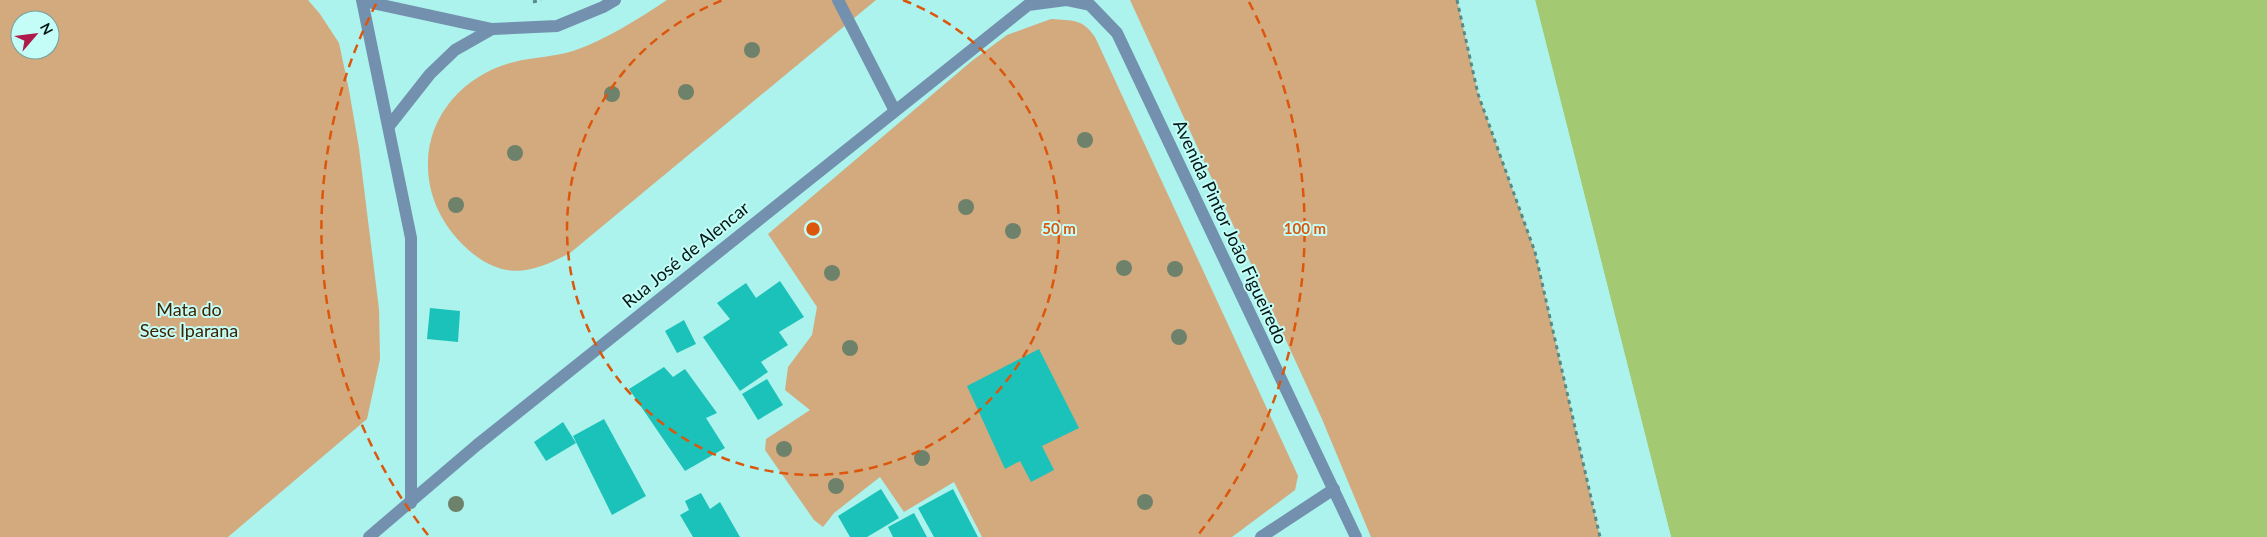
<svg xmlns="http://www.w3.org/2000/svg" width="2267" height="537" viewBox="0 0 2267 537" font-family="Lato,sans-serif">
<rect width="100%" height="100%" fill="#abf3ec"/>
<g fill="#d3aa7e" fill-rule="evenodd">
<path d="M0 0H308L320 14 339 43 349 90 359 148 379 309 380 359 367 419 228 537H0ZM20 20H50V50H20Z"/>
<path d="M667 0H876L570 253C534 272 507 281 472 253 446 231 429 202 428 168 426 116 465 74 514 62 533 57 554 57 573 51 606 40 638 19 667 0Z"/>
<polygon points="1130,0 1457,0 1478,94 1535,252 1600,537 1371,537 1322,419"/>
<path d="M1051 19C1073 21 1082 18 1095 37L1294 467 1298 476 1295 490 1232 537H982L954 482 904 512 880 477 834 513 823 527 814 520 765 450 766 439 810 410 785 390 788 367 812 335 817 307 768 234 973 60 1007 35Z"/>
</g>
<polygon fill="#a3ca72" points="1535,0 2267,0 2267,537 1671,537"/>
<polygon fill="#abf3ec" points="1533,0 1535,0 1671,537 1668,537"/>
<g fill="#1bc2b9">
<polygon points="780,281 804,317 779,332 788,345 761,362 768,372 740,391 703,337 730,319 717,303 746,283 756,298"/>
<polygon points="430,308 460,311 458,342 427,339"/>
<polygon points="684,320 696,344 677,353 665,331"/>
<polygon points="1039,349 1079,428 1042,446 1054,470 1031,482 1020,461 1005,469 967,386"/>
<polygon points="664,367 673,377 685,369 717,413 706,418 725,448 685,471 629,389"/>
<polygon points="767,379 783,405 758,420 742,394"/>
<polygon points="604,419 646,496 612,515 573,436"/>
<polygon points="563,422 576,443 546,461 534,442"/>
<polygon points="881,489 899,518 867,537 850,537 838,516"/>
<polygon points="953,489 978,537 934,537 918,508"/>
<polygon points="701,493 710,509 720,502 740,537 693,537 680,515 689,510 685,501"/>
<polygon points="914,513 927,537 893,537 888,527"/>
</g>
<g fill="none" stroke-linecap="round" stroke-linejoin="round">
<g stroke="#598984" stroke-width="3" stroke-dasharray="4 4" stroke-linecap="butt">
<polyline points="1457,0 1478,94 1535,252 1600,537"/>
<polyline points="533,2 541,0"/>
</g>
<g stroke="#7390ae" stroke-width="12">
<polyline points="362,0 411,238 411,503"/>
<polyline points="838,0 895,111"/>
<polyline points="363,1 492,29 557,26 603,7 615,0"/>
<polyline points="389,126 430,74 455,50 492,29"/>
<polyline points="369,537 477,445 1028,5 1066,0 1090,5 1117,33 1356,537"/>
<polyline points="1261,537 1334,489"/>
</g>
</g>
<g fill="#6e816a">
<circle cx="752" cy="50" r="8"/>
<circle cx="686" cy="92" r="8"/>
<circle cx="612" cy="94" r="8"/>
<circle cx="1085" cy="140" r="8"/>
<circle cx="515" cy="153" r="8"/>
<circle cx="456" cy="205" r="8"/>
<circle cx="966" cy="207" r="8"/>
<circle cx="1013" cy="231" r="8"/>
<circle cx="1124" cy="268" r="8"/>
<circle cx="1175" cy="269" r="8"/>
<circle cx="832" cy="273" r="8"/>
<circle cx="1179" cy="337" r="8"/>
<circle cx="850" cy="348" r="8"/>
<circle cx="784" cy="449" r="8"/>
<circle cx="922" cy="458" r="8"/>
<circle cx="836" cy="486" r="8"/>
<circle cx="1145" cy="502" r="8"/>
<circle cx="456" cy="504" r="8"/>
</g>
<g fill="none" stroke="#dc560c" stroke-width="2.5" stroke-dasharray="9 6">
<path d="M903 0A246 246 0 1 1 723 0"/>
<path d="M428 535A492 492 0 0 1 377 2M1249 2A492 492 0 0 1 1198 535"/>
</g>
<g text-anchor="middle" stroke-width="4" stroke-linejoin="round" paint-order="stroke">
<g font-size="18" fill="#001614" stroke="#c4fdf7">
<text transform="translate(1230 232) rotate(65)" y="6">Avenida Pintor João Figueiredo</text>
<text transform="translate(686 255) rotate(-39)" y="6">Rua José de Alencar</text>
</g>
<g font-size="18" fill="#3d2300" stroke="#c4fdf7">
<text x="189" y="316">Mata do<tspan x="189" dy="21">Sesc Iparana</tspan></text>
</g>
</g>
<circle cx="813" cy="229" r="8" fill="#dc560c" stroke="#c4fdf7" stroke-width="2.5"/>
<g font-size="15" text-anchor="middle" font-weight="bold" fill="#dc560c" stroke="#c4fdf7" stroke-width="4" stroke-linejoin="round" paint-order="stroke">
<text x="1059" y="234">50 m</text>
<text x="1305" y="234">100 m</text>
</g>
<g transform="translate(35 35) rotate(62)"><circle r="24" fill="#c4fdf7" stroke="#76a19c"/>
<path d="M0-4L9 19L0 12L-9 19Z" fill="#ad1a4b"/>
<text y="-8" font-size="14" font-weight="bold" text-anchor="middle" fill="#001614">N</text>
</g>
</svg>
